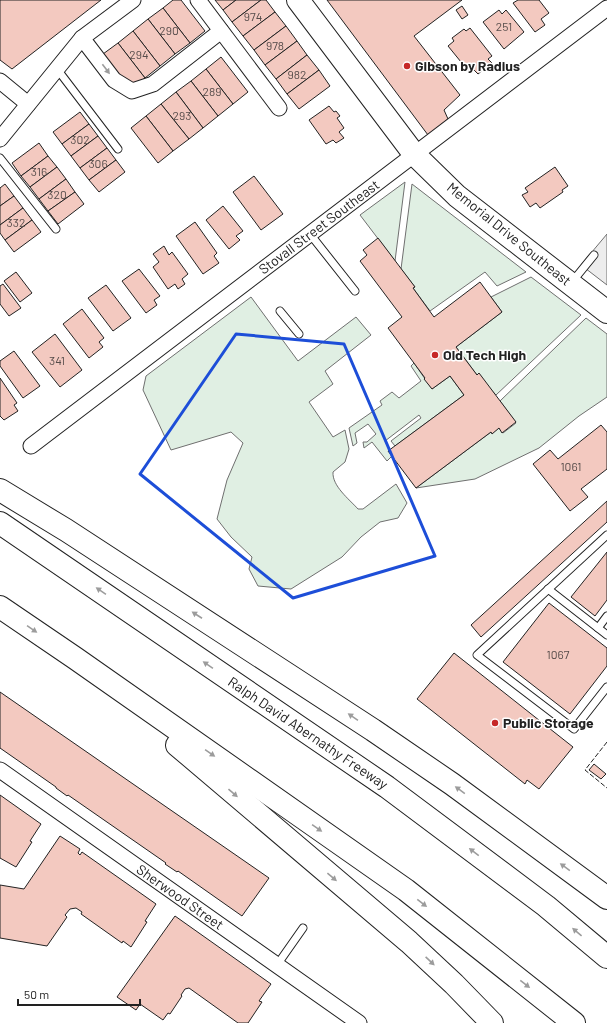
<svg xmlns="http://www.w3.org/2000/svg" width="607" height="1023" viewBox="0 0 607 1023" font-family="Barlow,sans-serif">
<rect width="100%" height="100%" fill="#fff"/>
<g fill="#e0efe3" stroke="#6f6f6f">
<polygon points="405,182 395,261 360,215"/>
<polygon points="412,184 526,272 497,286 485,272 430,311 413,288 415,287 401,269"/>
<polygon points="531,277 581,315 496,395 477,375 456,347 502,312 491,297"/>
<path d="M251 297 298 361 356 317 371 335 325 371 333 384 309 402 333 437 345 430 349 449 345 462 333 472C332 486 349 499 358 509H363L396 484 407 503 398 518 380 522 361 537 342 557 291 589 258 586 249 569 252 557 231 537 217 519 227 480 243 443 231 432 171 450 143 390 146 376Z"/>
<polygon points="586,318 607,334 607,397 579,416 539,448 475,479 416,488 491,432 492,433 499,428 503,433 516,423 500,401"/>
<polygon points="414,363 432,389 450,376 464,395 395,446 391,441 421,418 419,415 385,441 390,450 392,456 387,461 372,442 364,448 363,442 367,442 376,434 368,424 355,433 357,443 353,446 349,428 382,405 380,401 392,392 399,398 421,381 411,366"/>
</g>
<polygon fill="#ededed" stroke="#6f6f6f" points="607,234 607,285 581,265"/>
<g fill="#f3c9c0" stroke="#222">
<polygon points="0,0 101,0 12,69 0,60"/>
<polygon points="173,0 181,0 205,31 190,43 163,8"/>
<polygon points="215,0 236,0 223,10"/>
<polygon points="236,0 261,0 232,22 223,10"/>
<polygon points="261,0 266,0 275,12 243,36 232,22"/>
<polygon points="327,0 462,0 414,36 460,95 444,110 448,119 428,135"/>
<polygon points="518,0 539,0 549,13 541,19 545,25 535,32 513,3"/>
<polygon points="462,6 468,15 462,19 456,10"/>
<polygon points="163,8 190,43 175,54 148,19"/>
<polygon points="499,10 502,14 506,10 524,32 504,49 483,22"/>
<polygon points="275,12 286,26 254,50 243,36"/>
<polygon points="148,19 175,54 160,66 133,31"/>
<polygon points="286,26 297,41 265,65 254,50"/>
<polygon points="470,28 492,56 488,59 492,63 478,74 474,70 470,73 448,46 454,41 452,38 464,29 466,31"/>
<polygon points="133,31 160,66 145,78 118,43"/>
<polygon points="297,41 307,55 276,79 265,65"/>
<polygon points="118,43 145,78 131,89 103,54"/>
<polygon points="307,55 319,70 287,94 276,79"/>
<polygon points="221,57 248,92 233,104 206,69"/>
<polygon points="206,69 233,104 218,116 191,81"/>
<polygon points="319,70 330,86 299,109 287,94"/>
<polygon points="191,81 218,116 203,128 176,92"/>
<polygon points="176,92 203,128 189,139 161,104"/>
<polygon points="161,104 189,139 173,151 146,116"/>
<polygon points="329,106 334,112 336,111 340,116 337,118 344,128 339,132 344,138 336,143 333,140 326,144 309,120"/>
<polygon points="80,112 89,124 62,144 53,132"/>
<polygon points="146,116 173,151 158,163 131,128"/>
<polygon points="89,124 98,136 71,156 62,144"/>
<polygon points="98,136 107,148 80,168 71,156"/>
<polygon points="39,143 48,156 21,176 12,163"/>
<polygon points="107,148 116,160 89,180 80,168"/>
<polygon points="48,156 57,167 30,187 21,176"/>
<polygon points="116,160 125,172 99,192 89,180"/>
<polygon points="57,167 66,179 39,199 30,187"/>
<polygon points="555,167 568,186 562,190 563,192 540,208 536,203 530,207 522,195 528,192 525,188"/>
<polygon points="254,176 283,214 261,230 233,192"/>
<polygon points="66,179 75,192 48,211 39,199"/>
<polygon points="5,184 14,196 0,206 0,188"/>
<polygon points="75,192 84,204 58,224 48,211"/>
<polygon points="14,196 23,208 0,225 0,206"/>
<polygon points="223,206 243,231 236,236 240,240 229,249 206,220"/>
<polygon points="23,208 32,220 5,240 0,233 0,225"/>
<polygon points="32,220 41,232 14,252 5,240"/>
<polygon points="195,222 217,253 214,256 219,263 203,274 176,236"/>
<polygon points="378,238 415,287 413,288 434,317 480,282 502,312 456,347 477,375 479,373 516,422 502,433 499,428 492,434 491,432 416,488 388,451 464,395 450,376 432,389 424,379 425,378 388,328 402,317 360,261 367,255 363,250"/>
<polygon points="164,246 169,255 172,252 188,274 182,279 185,284 178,289 175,284 168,289 153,267 159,262 153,254"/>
<polygon points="139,269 160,296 154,300 157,305 146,313 122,281"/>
<polygon points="16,272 32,293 20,302 4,281"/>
<polygon points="3,284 21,308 9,316 0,304 0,286"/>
<polygon points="106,285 131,318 113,331 88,298"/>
<polygon points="82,309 104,338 99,342 103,347 89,358 63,324"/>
<polygon points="55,334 82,370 60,387 32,352"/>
<polygon points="14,351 40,386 23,398 0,366 0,361"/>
<polygon points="0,378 17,403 14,405 18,411 4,420 0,416"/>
<polygon points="601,425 607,432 607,469 581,489 588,497 570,511 533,464 550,450 558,459"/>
<polygon points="607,501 607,522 481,637 471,625"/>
<polygon points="607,552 607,600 595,616 571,597"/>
<polygon points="549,603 607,648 607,666 570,714 503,662"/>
<polygon points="454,653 573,747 539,789 527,780 525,784 417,699"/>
<polygon points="0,692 269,878 242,916 178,871 177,872 165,864 166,863 68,795 67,796 56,788 56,787 0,748"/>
<polygon points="594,764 606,774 601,779 589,770"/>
<polygon points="0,795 41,824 30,841 32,842 16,867 0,858"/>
<polygon points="60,836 80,849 78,853 80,855 82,852 156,904 145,921 147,922 131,947 123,941 122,943 81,914 82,912 76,908 70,909 65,915 67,917 47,946 0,938 0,885 24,889"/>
<polygon points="175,916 271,984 259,1001 262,1002 248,1023 238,1023 189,988 185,989 181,995 182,996 170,1014 168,1013 163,1020 140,1004 136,1010 117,997"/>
</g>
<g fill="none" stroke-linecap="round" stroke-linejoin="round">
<g stroke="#222" stroke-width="9">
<g id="service">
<polyline points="57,69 118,149"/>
<polyline points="0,158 56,229"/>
<polyline points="310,234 355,291"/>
<polyline points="572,282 594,255"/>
<polyline points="280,311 299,334"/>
<polyline points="607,535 477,655 574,729 607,687"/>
<polyline points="548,589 607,635"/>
<polyline points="598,628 607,616"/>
<polyline points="277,965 303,928"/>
</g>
</g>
<g stroke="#222" stroke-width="17">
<g id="minor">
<polyline points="198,0 279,108"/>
<polyline points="82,38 114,80 132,91 153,84 221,31"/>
<polyline points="0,81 28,104"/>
<polyline points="0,139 82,38 133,0"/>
<polyline points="31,446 607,8"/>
<polyline points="0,770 359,1023"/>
</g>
</g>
<g stroke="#222" stroke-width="24">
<polyline id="primary" points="298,0 414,154 457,196 607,312"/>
</g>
<g stroke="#222" stroke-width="24">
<g id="motorway">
<polyline points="0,490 66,530 373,730 452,784 607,898"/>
<polyline points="0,523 387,787 546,906 607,957"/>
<polyline points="0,607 75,658 406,890 574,1023"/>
<polyline points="177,745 409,942 454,984 492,1023"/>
</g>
</g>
<use href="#service" stroke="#fff" stroke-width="7"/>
<use href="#minor" stroke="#fff" stroke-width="15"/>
<use href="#primary" stroke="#fff" stroke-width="22"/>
<use href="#motorway" stroke="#fff" stroke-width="22"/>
<polyline stroke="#222" stroke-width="1" stroke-dasharray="5 2" stroke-linecap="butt" points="607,742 585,770 607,788"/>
</g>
<defs><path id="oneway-solid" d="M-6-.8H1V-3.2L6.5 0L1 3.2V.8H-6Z"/></defs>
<g fill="#9c9c9c">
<use href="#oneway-solid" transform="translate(106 69) rotate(53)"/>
<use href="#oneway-solid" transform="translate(101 591) rotate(-146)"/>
<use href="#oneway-solid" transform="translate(197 615) rotate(-147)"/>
<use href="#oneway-solid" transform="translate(32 629) rotate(34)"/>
<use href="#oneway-solid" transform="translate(208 665) rotate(-146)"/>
<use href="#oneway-solid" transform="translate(353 717) rotate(-146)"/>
<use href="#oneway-solid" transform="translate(210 753) rotate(35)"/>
<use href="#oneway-solid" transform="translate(460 790) rotate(-144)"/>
<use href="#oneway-solid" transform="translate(233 793) rotate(41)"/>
<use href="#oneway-solid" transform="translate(317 828) rotate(35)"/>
<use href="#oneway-solid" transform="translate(474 852) rotate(-143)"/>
<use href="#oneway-solid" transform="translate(565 867) rotate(-144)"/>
<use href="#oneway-solid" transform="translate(332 877) rotate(40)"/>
<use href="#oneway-solid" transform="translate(422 903) rotate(38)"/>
<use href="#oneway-solid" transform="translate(577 932) rotate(-140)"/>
<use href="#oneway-solid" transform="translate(430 961) rotate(43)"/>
<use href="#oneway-solid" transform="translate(525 984) rotate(38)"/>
</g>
<path fill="none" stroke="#1d4ed8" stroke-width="3" stroke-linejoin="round" d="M236 334 344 344 435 556 293 598 140 474Z"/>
<g fill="#c62828" stroke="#fff" stroke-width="1.5">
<circle cx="407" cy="66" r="4"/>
<circle cx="435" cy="355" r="4"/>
<circle cx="495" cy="723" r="4"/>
</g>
<g text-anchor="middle" stroke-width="3" stroke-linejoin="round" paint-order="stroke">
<g font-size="12" fill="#564c4a">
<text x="253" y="21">974</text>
<text x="504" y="31">251</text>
<text x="169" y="35">290</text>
<text x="275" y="50">978</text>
<text x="139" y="59">294</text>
<text x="297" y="79">982</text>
<text x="212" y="96">289</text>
<text x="182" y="120">293</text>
<text x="80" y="144">302</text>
<text x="98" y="168">306</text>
<text x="39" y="176">316</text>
<text x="57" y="199">320</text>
<text x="16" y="227">332</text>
<text x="57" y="365">341</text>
<text x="571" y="471">1061</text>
<text x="558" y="659">1067</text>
</g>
<g font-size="14" font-weight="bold" fill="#222" stroke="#fff" text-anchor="start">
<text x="415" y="71">Gibson by Radius</text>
<text x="443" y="360">Old Tech High</text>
<text x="503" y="728">Public Storage</text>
</g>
<g font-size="14" fill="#222" stroke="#fff">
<text transform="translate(319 227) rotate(-37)" y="5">Stovall Street Southeast</text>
<text transform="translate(509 234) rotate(39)" y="5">Memorial Drive Southeast</text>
<text transform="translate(308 733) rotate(34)" y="5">Ralph David Abernathy Freeway</text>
<text transform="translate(180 897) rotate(35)" y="5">Sherwood Street</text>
</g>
</g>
<path d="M18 999v6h122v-6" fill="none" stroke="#222222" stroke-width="2"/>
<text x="24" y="999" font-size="12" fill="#222222" stroke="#ffffff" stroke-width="3" paint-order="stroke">50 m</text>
</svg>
